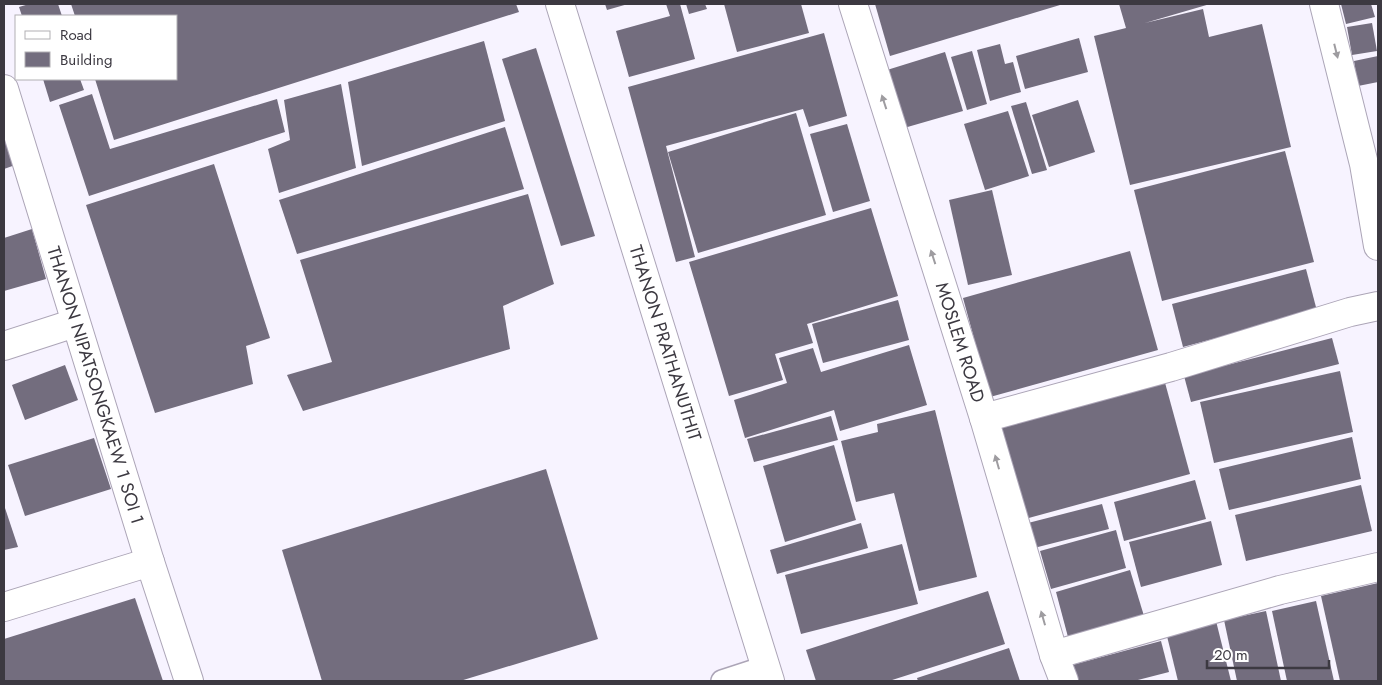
<svg xmlns="http://www.w3.org/2000/svg" width="1382" height="685" viewBox="0 0 1382 685" font-family="Jost,sans-serif">
<rect width="100%" height="100%" fill="#f7f3ff"/>
<g fill="#736d7e">
<polygon points="29,4 58,4 62,16 22,16 19,7"/>
<polygon points="71,4 516,4 519,12 114,140 95,79 176,79 176,16 75,16"/>
<polygon points="605,4 628,4 607,10"/>
<polygon points="666,4 680,4 695,59 629,77 616,31 670,16"/>
<polygon points="686,4 705,4 707,9 689,14"/>
<polygon points="724,4 801,4 809,33 737,52"/>
<polygon points="875,4 1059,4 1060,5 890,56"/>
<polygon points="1119,4 1210,4 1145,23 1203,9 1209,37 1262,24 1291,147 1130,185 1094,36 1126,28"/>
<polygon points="1341,4 1371,4 1375,17 1346,24"/>
<polygon points="1372,23 1377,51 1352,55 1347,27"/>
<polygon points="824,33 847,116 809,127 803,109 666,146 695,257 676,262 628,87"/>
<polygon points="1079,38 1088,72 1025,89 1016,56"/>
<polygon points="484,41 505,121 362,166 348,82"/>
<polygon points="1000,44 1005,64 1013,62 1021,92 990,101 977,50"/>
<polygon points="536,48 595,236 561,246 502,59"/>
<polygon points="972,51 987,104 967,110 951,57"/>
<polygon points="945,52 963,111 904,128 887,70"/>
<polygon points="1378,56 1378,82 1358,86 1354,61"/>
<polygon points="43,79 80,79 84,90 50,102"/>
<polygon points="341,84 356,168 279,193 268,149 290,140 284,100"/>
<polygon points="92,94 110,149 277,99 285,132 89,196 59,105"/>
<polygon points="1078,100 1095,152 1049,167 1032,115"/>
<polygon points="1026,102 1047,170 1032,174 1011,106"/>
<polygon points="1008,111 1029,176 985,190 964,124"/>
<polygon points="796,113 826,215 698,253 668,152"/>
<polygon points="4,124 18,164 4,169"/>
<polygon points="847,124 870,201 833,212 810,134"/>
<polygon points="505,127 524,189 297,254 279,200"/>
<polygon points="1285,151 1314,262 1162,301 1134,190"/>
<polygon points="214,164 270,338 246,346 253,384 155,413 86,205"/>
<polygon points="992,190 1012,275 968,285 949,200"/>
<polygon points="528,194 554,284 503,306 510,349 303,411 287,375 332,362 300,260"/>
<polygon points="871,208 898,296 807,324 813,343 775,354 783,380 729,396 689,262"/>
<polygon points="32,229 46,279 4,291 4,238"/>
<polygon points="1130,251 1158,350 990,397 963,298"/>
<polygon points="1306,269 1317,311 1183,347 1172,304"/>
<polygon points="898,300 909,340 823,363 812,324"/>
<polygon points="1332,338 1339,364 1191,402 1184,376"/>
<polygon points="909,345 927,405 840,431 834,410 745,438 734,400 787,383 779,358 813,348 821,372"/>
<polygon points="65,365 78,400 25,420 12,385"/>
<polygon points="1340,371 1353,432 1214,463 1200,402"/>
<polygon points="1164,379 1190,474 1025,519 1000,423"/>
<polygon points="935,410 977,577 919,591 894,493 856,502 841,441 878,432 877,424"/>
<polygon points="831,416 838,440 754,462 747,439"/>
<polygon points="1352,437 1361,479 1229,510 1219,469"/>
<polygon points="94,438 111,489 25,516 8,465"/>
<polygon points="834,445 856,520 785,542 763,466"/>
<polygon points="546,469 598,639 460,681 322,681 282,550"/>
<polygon points="1195,480 1206,519 1124,541 1114,502"/>
<polygon points="1361,485 1372,531 1246,561 1235,515"/>
<polygon points="1102,504 1109,529 1034,548 1028,523"/>
<polygon points="4,505 18,547 4,550"/>
<polygon points="1211,521 1222,565 1141,587 1129,542"/>
<polygon points="861,523 868,548 777,574 770,550"/>
<polygon points="1116,530 1126,568 1051,589 1040,551"/>
<polygon points="902,544 918,604 801,634 785,575"/>
<polygon points="1130,570 1144,616 1068,637 1056,592"/>
<polygon points="1378,583 1378,681 1340,681 1321,596"/>
<polygon points="988,591 1005,644 889,681 816,681 806,650"/>
<polygon points="135,598 163,681 4,681 4,639"/>
<polygon points="1316,601 1334,681 1287,681 1272,611"/>
<polygon points="1266,611 1281,681 1237,681 1224,620"/>
<polygon points="1216,621 1231,681 1178,681 1166,632"/>
<polygon points="1161,641 1169,672 1134,681 1076,681 1072,665"/>
<polygon points="1009,648 1020,681 918,681 917,678"/>
</g>
<g fill="none" stroke-linecap="round" stroke-linejoin="round">
<g stroke="#aca5b7" stroke-width="24">
<polyline id="service" points="722,681 765,667"/>
</g>
<g stroke="#aca5b7" stroke-width="30">
<g id="minor">
<path id="s1" d="M853 4 984 418 1054 655 1064 681"/>
<polyline points="1324,4 1364,164 1378,246"/>
<path id="s2" d="M4 89 150 562 189 681"/>
<polyline points="4,346 75,323"/>
<polyline points="984,418 1171,367 1350,312 1378,306"/>
<polyline points="4,607 150,562"/>
<polyline points="1054,655 1280,590 1378,567"/>
</g>
</g>
<g stroke="#aca5b7" stroke-width="30">
<g id="tertiary">
<path id="s3" d="M560 4 770 681"/>
</g>
</g>
<use href="#service" stroke="#fff" stroke-width="21"/>
<use href="#minor" stroke="#fff" stroke-width="28"/>
<use href="#tertiary" stroke="#fff" stroke-width="28"/>
</g>
<defs><path id="oneway-solid" d="M-6-.8H1V-3.2L6.5 0L1 3.2V.8H-6Z" transform="scale(1.25)"/></defs>
<g fill="#9e9ca0">
<use href="#oneway-solid" transform="translate(1336 51) rotate(76)"/>
<use href="#oneway-solid" transform="translate(884 102) rotate(-108)"/>
<use href="#oneway-solid" transform="translate(933 257) rotate(-108)"/>
<use href="#oneway-solid" transform="translate(997 462) rotate(-106)"/>
<use href="#oneway-solid" transform="translate(1043 618) rotate(-106)"/>
</g>
<g text-anchor="middle" stroke-width="5" stroke-linejoin="round" paint-order="stroke">
<g font-size="18" fill="#3c3941" stroke="#fff">
<text dy="6" stroke="none"><textPath href="#s1" startOffset="355">MOSLEM ROAD</textPath></text>
<text dy="6" stroke="none"><textPath href="#s3" startOffset="355">THANON PRATHANUTHIT</textPath></text>
<text dy="6" stroke="none"><textPath href="#s2" startOffset="310">THANON NIPATSONGKAEW 1 SOI 1</textPath></text>
</g>
</g>
<rect width="1382" height="685" fill="none" stroke="#3c3941" stroke-width="10"/>
<rect x="15" y="15" width="162" height="65" fill="#ffffff" stroke="#b1b0b3"/>
<rect x="25" y="31" width="25" height="8" fill="#ffffff" stroke="#b1b0b3"/>
<text x="60" y="40" font-size="15" fill="#3c3941">Road</text>
<rect x="25" y="52" width="25" height="15" fill="#736d7e" stroke="#b1b0b3"/>
<text x="60" y="65" font-size="15" fill="#3c3941">Building</text>
<path d="M1207 660v8h122v-8" fill="none" stroke="#3c3941" stroke-width="2.5"/>
<text x="1214" y="660" font-size="15" fill="#3c3941" stroke="#ffffff" stroke-width="4" paint-order="stroke">20 m</text>
</svg>
